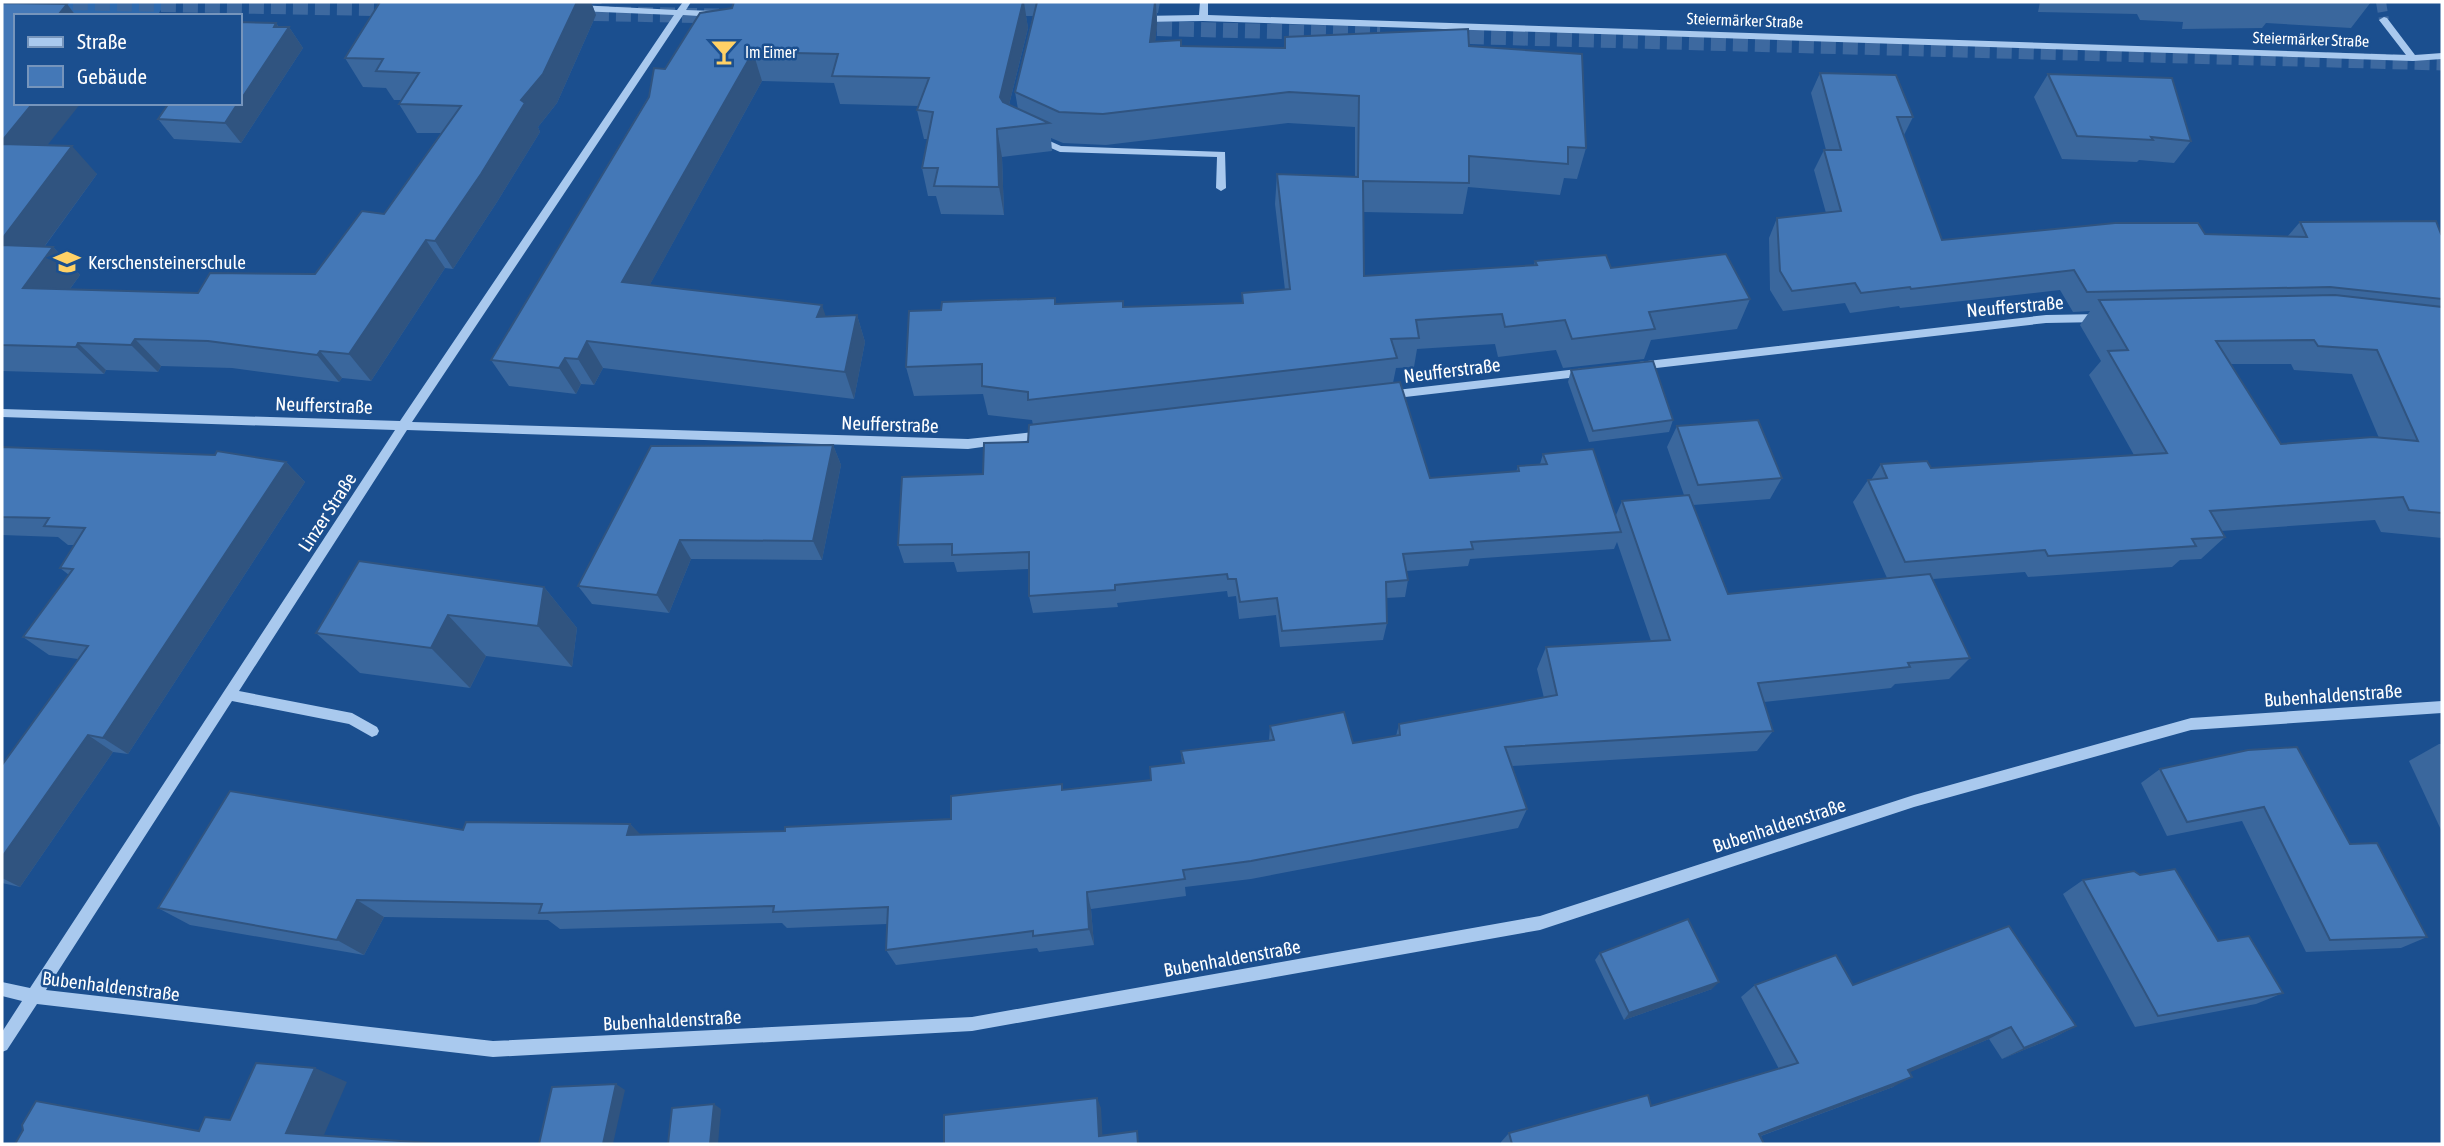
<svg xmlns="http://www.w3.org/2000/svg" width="2444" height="1146" viewBox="0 0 2444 1146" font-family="'Asap Condensed',sans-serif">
<rect width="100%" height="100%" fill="#1b4f8f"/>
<polygon fill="#2e69ad" points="2,2 166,2 157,16 2,17"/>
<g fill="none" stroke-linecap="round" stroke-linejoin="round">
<polyline stroke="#3d69a0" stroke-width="10" stroke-dasharray="10 5" stroke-linecap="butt" points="2381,2 2384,20"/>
<g stroke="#3d69a0" stroke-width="15" stroke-dasharray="15 7" stroke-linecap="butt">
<polyline points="29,2 400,9"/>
<polyline points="572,13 719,16"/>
<polyline points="1135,28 1380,34"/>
<polyline points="1447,36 2442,63"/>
</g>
<g fill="#a9c9ee" fill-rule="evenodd">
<polygon points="683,2 691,2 686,10 714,11 718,14 714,17 683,15 412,422 968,439 1043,431 1047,432 1049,435 1047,438 968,449 407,430 239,691 352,713 377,727 379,731 377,735 372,737 349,724 232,701 46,990 493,1041 972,1017 1540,916 1914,795 2191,718 2442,701 2442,713 2191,730 1914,807 1540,930 972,1031 493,1057 37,1004 7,1050 2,1052 2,1032 22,1001 2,996 2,982 30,988 395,430 2,417 2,409 400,421 674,15 578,11 574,8 578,5 677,10"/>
<polygon points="1200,2 1208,2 1208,15 2406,55 2379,20 2384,17 2387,18 2415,55 2442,53 2442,59 2413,61 1203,21 1141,22 1137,19 1141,16 1199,15"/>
<polygon points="1036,135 1061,146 1225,152 1226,188 1221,191 1216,188 1217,157 1060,152 1033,140 1033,136"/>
<polygon points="2101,314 2106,318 2101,322 2046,323 1639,370 1633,366 1639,362 2046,315"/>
<polygon points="1586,368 1592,372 1586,376 1388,399 1382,395 1388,391"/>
</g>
</g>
<g fill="#3a679d" fill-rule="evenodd">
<polygon points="380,2 603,2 601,4 592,4 596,15 557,103 538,127 540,132 497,202 453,269 445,268 371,381 342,378 339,382 232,368 161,366 158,372 106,370 104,374 2,371 2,3 67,4 75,14 106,15 107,16 16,16 48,145 97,174 45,246 53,247 80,275 70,289 198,293 315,274 384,214 441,133 417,133 399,104 401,100 394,100 386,88 363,87 345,58"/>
<path d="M734 2H1160L1158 13H1157V25L1155 41 1181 46 1285 48 1469 46 1586 148 1577 179 1564 178 1560 195 1468 187 1463 214 1363 212 1364 276 1534 265 1535 261 1611 268 1750 299 1737 329 1651 340 1644 359 1563 368 1556 350 1498 357 1495 344 1417 349 1414 367 1396 368 1393 383 1430 478 1516 472 1518 466 1540 464 1543 454 1616 515 1622 501 1684 495 1667 447 1677 426 1782 478 1770 499 1693 505 1728 594 1887 578 1853 502 1868 480H1871L1881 464 1931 468 2134 455 2089 375 2101 361 2080 325 2090 311 2073 312 2060 290 1900 308 1899 306 1850 313 1845 303 1783 311 1770 290 1769 238 1777 218 1826 213 1814 170 1824 150H1826L1811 93 1820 73 1913 117 1904 135 1942 240 2205 234 2287 237 2300 222 2442 235V538L2381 532 2375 520 2221 531 2225 537 2201 559 2180 560 2172 567 2028 577 2025 572 1933 579 1970 658 1949 679 1895 684 1891 688 1764 702 1773 731 1757 751 1512 766 1527 809 1518 828 1251 879 1185 887 1186 896 1091 909 1094 945 1039 952 1037 948 896 965 886 950 887 924 787 928 782 923 560 929 548 920 384 917 364 955 190 925 158 908 463 830 630 824 640 835 785 831 951 819 1063 790 1151 780 1182 764 1181 751 1269 740 1270 726 1353 743 1396 736 1399 724 1544 698 1537 669 1546 647 1651 641 1617 542 1614 549 1470 559 1468 566 1406 571 1408 580 1405 597 1386 598 1387 623 1383 640 1280 647 1276 615 1239 619 1236 596 1228 597 1227 591 1117 603 1118 607 1033 613 1029 596V569L957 572 954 562 904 563 898 545 983 474 1028 442 1033 425 1032 420 988 415 983 394 914 396 906 367 941 310 1055 298 1056 304 1124 307 1242 303V293L1285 290 1275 204 1277 174 1355 177V127L1288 123 1106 145 1063 143 1051 138 1052 151 1002 157 1004 215 941 214 936 196H928L922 168 928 139H924L917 110 919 106 840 104 834 83 762 81 649 286 825 316 857 315 865 342 854 399 603 368 594 385 581 384 576 394 509 386 491 360 665 69 732 8ZM1026 16H1033L1015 92 1018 109 1009 105 1028 28ZM2231 364H2291L2294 370 2352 374 2379 438 2281 444Z"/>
<polygon points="2040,2 2371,2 2351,28 2266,23 2262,28 2182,29 2183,22 2140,20 2137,14 2038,12"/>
<polygon points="276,23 279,27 289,27 303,48 241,143 174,139 158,119"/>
<polygon points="2048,74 2191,141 2174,163 2139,160 2137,162 2062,159 2034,97"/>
<polygon points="1571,370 1673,420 1669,432 1589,442 1568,382"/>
<polygon points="833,445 841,465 822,560 691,559 669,613 592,604 578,586"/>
<polygon points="2,447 286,462 305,482 128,754 113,752 20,887 2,883 2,765 78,659 49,655 23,637 69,575 60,568 75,545 68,545 58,537 2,535"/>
<polygon points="544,587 577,628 572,667 486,656 470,688 360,673 316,633"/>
<polygon points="2439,744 2442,744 2442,832 2409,761"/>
<polygon points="2248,750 2350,844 2427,937 2401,948 2306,952 2242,821 2167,836 2141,783 2160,769"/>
<polygon points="2083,880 2218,941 2283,993 2256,1004 2135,1027 2063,894"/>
<polygon points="1600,953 1712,989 1624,1020 1595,960"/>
<polygon points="1755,985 1853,985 2076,1026 2053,1038 2002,1059 1989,1039 1909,1072 1893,1087 1761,1136 1764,1144 1501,1144 1501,1142 1509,1133 1651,1106 1779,1069 1741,997"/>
</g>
<g fill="#305480">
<polygon points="577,2 591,2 596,15 557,103 538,127 540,132 497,202 453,269 435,241"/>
<polygon points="1023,2 1024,2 1028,28 1004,125 1000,97"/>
<polygon points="1155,2 1156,2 1157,25 1152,73 1150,42"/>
<polygon points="67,4 76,16 59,14"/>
<polygon points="276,23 284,35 289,27 303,48 241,143 225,123 238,103 240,103 240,101"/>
<polygon points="753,52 762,81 636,310 622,282"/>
<polygon points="33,103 81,103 26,172 2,146 2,141"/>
<polygon points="997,129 1002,157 1004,215 999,187"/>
<polygon points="72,146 97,174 25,273 2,250 2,239"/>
<polygon points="426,240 445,268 371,381 349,354"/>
<polygon points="53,247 80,275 51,315 23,288"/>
<polygon points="822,305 831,332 817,317"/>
<polygon points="857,315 865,342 854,399 845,372"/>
<polygon points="135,339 161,366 158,372 131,345"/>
<polygon points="587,341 603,368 594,385 578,359"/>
<polygon points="78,343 106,370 104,374 76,347"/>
<polygon points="320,351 342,378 339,382 317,355"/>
<polygon points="565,358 581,384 576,394 559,368"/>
<polygon points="833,445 841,465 822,560 813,541"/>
<polygon points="286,462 305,482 128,754 103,738"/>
<polygon points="680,540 691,559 669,613 657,595"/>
<polygon points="544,587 577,628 572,667 538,626"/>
<polygon points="448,615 486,656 470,688 431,648"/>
<polygon points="88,735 113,752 20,887 2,878 2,857"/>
<polygon points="630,824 648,842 627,835"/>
<polygon points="1087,892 1091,909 1094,945 1089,929"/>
<polygon points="357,900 384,917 364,955 337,940"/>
<polygon points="1719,982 1712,989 1624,1020 1629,1013"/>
<polygon points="2076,1026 2053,1038 2002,1059 2024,1048"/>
<polygon points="2011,1027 1989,1039 1889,1081 1908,1070"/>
<polygon points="315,1068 347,1082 320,1144 286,1133"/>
<polygon points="1912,1077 1893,1087 1744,1142 1759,1134"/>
<polygon points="616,1084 625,1090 613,1144 603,1144"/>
<polygon points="1097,1098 1101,1108 1103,1144 1099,1136"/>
<polygon points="714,1104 721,1109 718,1144 710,1144"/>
</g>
<g fill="#4478b7" stroke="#305480" stroke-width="2" fill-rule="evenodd">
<polygon points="380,2 577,2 543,74 521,100 525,103 481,174 435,241 426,240 349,354 320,351 317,355 208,341 135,339 131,345 78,343 76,347 2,345 2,245 53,247 23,288 198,293 210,273 315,274 362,211 384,214 461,106 399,104 419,73 376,71 383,59 345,58"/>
<polygon points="734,2 1023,2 1000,97 1003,102 1049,123 997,129 999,187 934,186 938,168 922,168 933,112 917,110 929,78 832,76 838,54 753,52 622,282 822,305 817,317 857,315 845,372 587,341 578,359 565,358 559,368 491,360 649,97 654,68 665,69 700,13 732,8"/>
<polygon points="1037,2 1155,2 1150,42 1181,40 1181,46 1285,48 1285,37 1468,29 1469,46 1582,54 1586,148 1568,147 1568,164 1469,156 1469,183 1363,181 1364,276 1537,265 1535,261 1606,255 1611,268 1726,254 1750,299 1649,312 1655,329 1572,339 1565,320 1505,327 1502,314 1416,320 1419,338 1391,339 1397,358 1028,400 1028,392 982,386 982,364 906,367 909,311 941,310 942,302 1055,298 1055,304 1123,301 1123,307 1243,303 1242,293 1290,289 1277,174 1358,177 1359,96 1289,92 1103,114 1059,112 1015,92"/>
<polygon points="2,3 67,4 59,14 106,15 105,16 16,16 16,103 33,103 2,141"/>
<polygon points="240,22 276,23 274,27 289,27 240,101"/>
<polygon points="1820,73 1896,75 1913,117 1897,117 1942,240 2115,223 2198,223 2205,234 2307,237 2300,222 2436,221 2441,234 2442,235 2442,299 2330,287 2087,292 2074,270 1911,289 1910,287 1861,293 1855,283 1792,291 1780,271 1777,218 1841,211 1824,150 1841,150"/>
<polygon points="2048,74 2172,78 2191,141 2151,137 2153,140 2077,136"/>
<polygon points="169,103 238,103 225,123 158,119"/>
<polygon points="2,144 72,146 2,239"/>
<path d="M2335 295 2442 307V513L2409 510 2403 497 2210 511 2225 537 2192 539 2196 546 2048 556 2045 550 1905 562 1868 480 1887 478 1881 464 1927 461 1931 468 2167 453 2108 351 2128 350 2099 300ZM2314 340 2318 346 2377 350 2418 441 2373 437 2281 444 2216 341Z"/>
<polygon points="1653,361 1673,420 1593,431 1571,370"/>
<polygon points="1400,382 1430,478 1519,471 1518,466 1547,464 1543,454 1593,449 1621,532 1471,542 1473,549 1403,554 1408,580 1386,582 1387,623 1282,631 1277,598 1240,602 1236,579 1228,579 1227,574 1115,585 1115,590 1029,596 1029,552 952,555 952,544 898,545 902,477 983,474 984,443 1028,442 1029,425"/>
<polygon points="1758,420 1782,478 1698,485 1677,426"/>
<polygon points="833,445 813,541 680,540 657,595 578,586 651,446"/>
<polygon points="2,447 215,455 217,451 286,462 103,738 88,735 2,857 2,765 88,646 23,637 73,569 60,568 85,528 44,526 49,518 2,517"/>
<polygon points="1689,495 1728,594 1930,574 1970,658 1908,663 1910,667 1758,683 1773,731 1505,747 1527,809 1251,861 1183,870 1185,879 1087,892 1089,929 1033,936 1033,931 886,950 888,907 773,912 774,906 539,913 542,904 357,900 337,940 158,908 230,791 463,830 466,822 630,824 627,835 785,831 785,827 951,819 951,796 1062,784 1062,790 1151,780 1150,767 1184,763 1181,751 1274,740 1270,726 1344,712 1353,743 1400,735 1399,724 1557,695 1546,647 1670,640 1622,501"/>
<polygon points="359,561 544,587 538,626 448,615 431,648 316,633"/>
<polygon points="2297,747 2350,844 2377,843 2427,937 2330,940 2264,807 2187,822 2160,769 2248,750"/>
<polygon points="2175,869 2218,941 2249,936 2283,993 2158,1016 2083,880 2134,871 2140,875"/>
<polygon points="1688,919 1719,982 1629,1013 1600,953"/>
<polygon points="2009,926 2076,1026 2024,1048 2011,1027 1908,1070 1912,1077 1759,1134 1764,1144 1512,1144 1509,1133 1648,1095 1651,1106 1798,1063 1755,985 1836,955 1853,985"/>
<polygon points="256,1063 315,1068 286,1133 444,1144 15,1144 23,1130 22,1125 36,1101 199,1131 205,1117 230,1120"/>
<polygon points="616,1084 603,1144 539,1144 552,1087"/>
<polygon points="1097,1098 1099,1136 1137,1131 1138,1144 944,1144 944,1115"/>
<polygon points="714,1104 710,1144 668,1144 672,1108"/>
</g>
<defs>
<g id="bar-bare" transform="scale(2.1)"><path d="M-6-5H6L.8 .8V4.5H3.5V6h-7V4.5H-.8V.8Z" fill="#ffd166" stroke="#1b4f8f" stroke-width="2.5" paint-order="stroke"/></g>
<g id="school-bare" transform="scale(2.1)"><path d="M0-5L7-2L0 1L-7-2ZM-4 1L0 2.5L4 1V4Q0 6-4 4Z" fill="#ffd166" stroke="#1b4f8f" stroke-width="2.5" paint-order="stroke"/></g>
</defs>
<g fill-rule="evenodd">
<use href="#bar-bare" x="724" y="52"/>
<use href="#school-bare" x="67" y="262"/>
</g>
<g text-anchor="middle" stroke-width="5" stroke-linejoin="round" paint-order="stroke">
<g font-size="16" fill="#fff" stroke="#1b4f8f">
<text transform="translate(1745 20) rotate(2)" y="6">Steiermärker Straße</text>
<text transform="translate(2311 39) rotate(2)" y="6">Steiermärker Straße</text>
</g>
<g font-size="16" fill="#fff" stroke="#1b4f8f" text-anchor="start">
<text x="745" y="58">Im Eimer</text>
</g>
<g font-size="19" fill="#fff" stroke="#1b4f8f" text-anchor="start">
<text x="88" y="269">Kerschensteinerschule</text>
</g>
<g font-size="19" fill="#fff" stroke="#1b4f8f">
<text transform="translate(2015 306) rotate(-5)" y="7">Neufferstraße</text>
<text transform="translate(1452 370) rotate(-7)" y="7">Neufferstraße</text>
<text transform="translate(324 405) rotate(2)" y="7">Neufferstraße</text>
<text transform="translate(890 424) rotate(2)" y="7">Neufferstraße</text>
<text transform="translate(327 512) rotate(-57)" y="7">Linzer Straße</text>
<text transform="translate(2333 695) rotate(-4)" y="7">Bubenhaldenstraße</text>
<text transform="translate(1779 825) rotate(-18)" y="7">Bubenhaldenstraße</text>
<text transform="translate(1232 958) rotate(-10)" y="7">Bubenhaldenstraße</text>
<text transform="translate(111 986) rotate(7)" y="7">Bubenhaldenstraße</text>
<text transform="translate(672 1020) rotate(-3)" y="7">Bubenhaldenstraße</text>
</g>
</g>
<rect width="2444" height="1146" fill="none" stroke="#ffffff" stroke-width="7"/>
<rect x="14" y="14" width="228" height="91" fill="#1b4f8f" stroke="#7695bc" stroke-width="2"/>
<rect x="28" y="37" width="35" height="10" fill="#a9c9ee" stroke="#7695bc" stroke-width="2"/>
<text x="77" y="49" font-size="21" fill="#ffffff">Straße</text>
<rect x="28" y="66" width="35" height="21" fill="#4478b7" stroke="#7695bc" stroke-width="2"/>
<text x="77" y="84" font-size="21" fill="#ffffff">Gebäude</text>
</svg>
